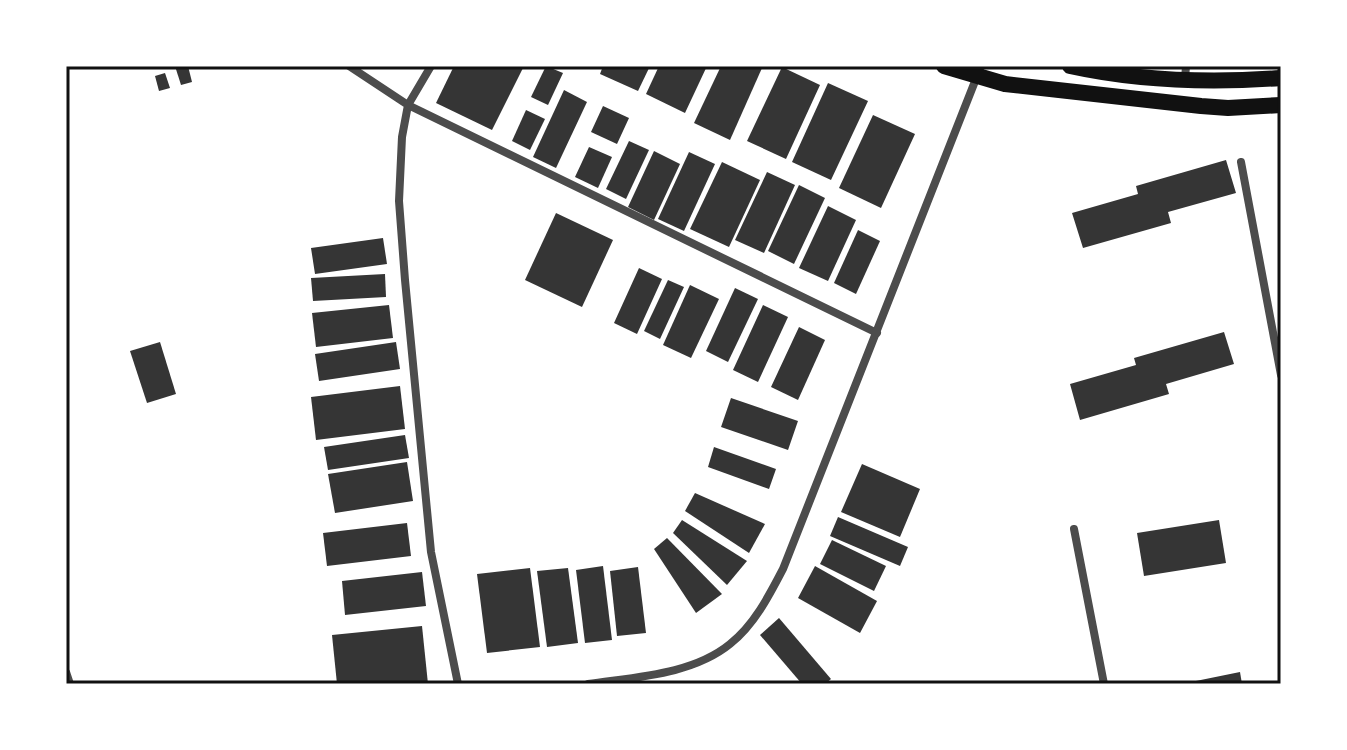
<svg xmlns="http://www.w3.org/2000/svg" width="1347" height="750" viewBox="0 0 1347 750" font-family="Raleway,sans-serif">
<rect width="100%" height="100%" fill="#fff"/>
<g fill="#353535">
<polygon points="175,66 188,66 192,82 181,85"/>
<polygon points="454,66 524,66 492,130 436,103"/>
<polygon points="546,66 563,73 548,105 531,97"/>
<polygon points="603,66 650,66 638,91 600,74"/>
<polygon points="659,66 707,66 685,113 646,94"/>
<polygon points="721,66 757,66 762,68 730,140 694,123"/>
<polygon points="782,67 820,85 786,159 747,141"/>
<polygon points="165,73 170,88 159,91 155,76"/>
<polygon points="828,83 868,101 831,180 792,162"/>
<polygon points="564,90 587,102 556,168 533,157"/>
<polygon points="603,106 629,118 617,144 591,132"/>
<polygon points="526,110 545,119 530,150 512,141"/>
<polygon points="873,115 915,134 881,208 839,188"/>
<polygon points="629,141 649,150 626,199 606,189"/>
<polygon points="589,147 612,157 598,188 575,177"/>
<polygon points="654,151 680,164 654,220 628,207"/>
<polygon points="689,152 715,164 684,231 658,219"/>
<polygon points="1226,160 1236,193 1168,212 1171,223 1083,248 1072,213 1138,194 1136,186"/>
<polygon points="722,162 760,180 729,247 690,229"/>
<polygon points="767,172 795,185 764,253 735,240"/>
<polygon points="799,185 825,198 794,264 768,251"/>
<polygon points="828,206 856,220 828,281 799,268"/>
<polygon points="556,213 613,240 582,307 525,280"/>
<polygon points="858,230 880,241 856,294 834,283"/>
<polygon points="383,238 387,264 315,274 311,248"/>
<polygon points="639,268 662,279 637,334 614,323"/>
<polygon points="385,274 386,297 313,301 311,278"/>
<polygon points="668,280 684,287 660,339 644,331"/>
<polygon points="690,285 719,299 691,358 663,345"/>
<polygon points="735,288 758,299 728,362 706,351"/>
<polygon points="389,305 393,338 316,347 312,313"/>
<polygon points="763,305 788,317 758,382 733,370"/>
<polygon points="799,327 825,340 798,400 771,387"/>
<polygon points="1224,332 1234,364 1166,384 1169,394 1080,420 1070,384 1136,365 1134,358"/>
<polygon points="160,342 176,394 147,403 130,351"/>
<polygon points="396,342 400,369 319,381 315,354"/>
<polygon points="400,386 405,429 316,440 311,397"/>
<polygon points="731,398 798,421 788,450 721,427"/>
<polygon points="405,435 409,458 328,470 324,447"/>
<polygon points="714,447 776,469 769,489 708,467"/>
<polygon points="407,462 413,501 335,513 328,474"/>
<polygon points="862,464 920,489 900,537 841,512"/>
<polygon points="695,493 765,524 749,553 685,511"/>
<polygon points="838,517 908,547 900,566 830,536"/>
<polygon points="682,520 747,561 727,585 673,533"/>
<polygon points="1219,520 1226,563 1144,576 1137,533"/>
<polygon points="407,523 411,556 327,566 323,533"/>
<polygon points="667,538 722,594 696,613 654,549"/>
<polygon points="832,540 886,566 874,591 820,564"/>
<polygon points="603,566 612,640 585,643 576,570"/>
<polygon points="815,566 877,601 860,633 798,598"/>
<polygon points="638,567 646,633 617,636 610,571"/>
<polygon points="530,568 540,647 487,653 477,574"/>
<polygon points="568,568 578,643 547,647 537,571"/>
<polygon points="422,572 426,606 345,615 342,581"/>
<polygon points="779,618 831,679 825,684 802,684 760,635"/>
<polygon points="422,626 428,684 337,684 332,635"/>
<polygon points="1240,672 1242,684 1186,684 1186,683"/>
</g>
<g fill="none" stroke-linecap="round" stroke-linejoin="round">
<g stroke="#4c4c4c" stroke-width="8">
<polyline points="349,66 408,105 402,137 399,201 405,280 431,552 458,684"/>
<polyline points="431,66 408,105 877,333"/>
<polyline points="1185,79 1186,66"/>
<polyline points="1241,162 1281,375"/>
<polyline points="1074,529 1104,684"/>
<polyline points="66,672 70,684"/>
<path d="M588 684C634 677 692 675 730 644 754 625 769 596 783 569L981 66"/>
</g>
<g stroke="#111" stroke-width="16">
<polyline points="944,66 1005,84 1201,106 1228,108 1281,105"/>
<path d="M1070 66C1138 81 1211 83 1281 78"/>
</g>
</g>
<rect width="1347" height="750" fill="none" stroke="#ffffff" stroke-width="136"/>
<rect x="68" y="68" width="1211" height="614" fill="none" stroke="#111" stroke-width="3"/>
</svg>
